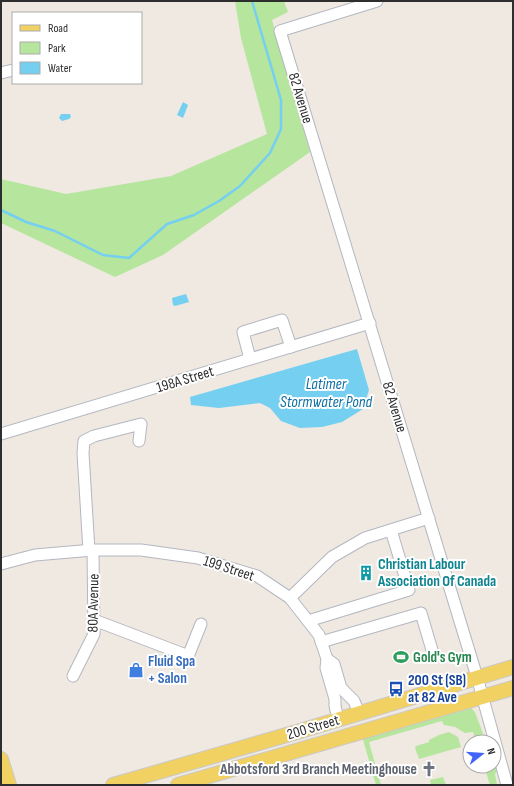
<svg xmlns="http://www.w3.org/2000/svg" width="514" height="786" viewBox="0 0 514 786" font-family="'Sofia Sans Condensed',sans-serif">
<rect width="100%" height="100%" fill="#efe9e1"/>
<g fill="#b6e59e">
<polygon points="235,1 284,1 288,12 272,20 310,152 163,255 115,277 1,223 1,179 66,194 171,176 267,134 241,38"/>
<polygon points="470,707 475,712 486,742 476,742 473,732 465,733 455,727 444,725 442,721 369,742 381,785 376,785 362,736"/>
<polygon points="449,732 458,737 461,747 419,759 415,748 416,746 429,742 429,740 439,735"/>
<polygon points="494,764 497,771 495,774 497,785 490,785 484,766 494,766"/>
<polygon points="443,777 446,785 431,785 430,780"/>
</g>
<g fill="#75cff0">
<polygon points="183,102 188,105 183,118 177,115"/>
<polygon points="61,114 70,114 71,117 69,119 62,121 59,118"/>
<polygon points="186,294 189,302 175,306 173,305 172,298"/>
<polygon points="357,349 369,390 363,409 342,422 322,427 300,428 281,421 270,408 260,403 219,408 191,405 190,397"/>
</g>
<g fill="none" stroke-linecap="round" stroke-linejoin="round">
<polyline stroke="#75cff0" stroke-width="2.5" points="1,210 26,222 55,231 103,255 129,258 167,224 194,215 219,201 240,186 270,153 281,129 281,100 252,1"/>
<g stroke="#b4b7c1" stroke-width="13">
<g id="minor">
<polyline points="377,1 280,31 477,677 507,785"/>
<polyline points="1,73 13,70"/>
<polyline points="250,359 243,332 282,320 291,347"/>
<polyline points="1,434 370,323"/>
<polyline points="89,551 83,453 84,441 94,436 141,424 139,441"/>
<polyline points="1,564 35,555 93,550 141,550 198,558 257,576 290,598 319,635 327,659 326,668 335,699 335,706 338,719"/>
<polyline points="290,598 332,557 365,538 429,518"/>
<polyline points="94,620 186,655 189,654 201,624"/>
<polyline points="308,621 409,590 391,530"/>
<polyline points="321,642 421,613 432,650"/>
<polyline points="327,659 334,664 341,688 354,701 359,713"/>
<polyline points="73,676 94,634 93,550"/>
</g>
</g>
<g stroke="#c9c9c9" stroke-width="16">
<g id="major">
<polyline points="1,759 9,785"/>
<polyline points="113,785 297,732 513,667"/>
<polyline points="178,785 513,688"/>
</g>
</g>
<use href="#minor" stroke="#fff" stroke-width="11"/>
<use href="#major" stroke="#f2d163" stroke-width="14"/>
</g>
<defs>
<g id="building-bare" transform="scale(1.2)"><path d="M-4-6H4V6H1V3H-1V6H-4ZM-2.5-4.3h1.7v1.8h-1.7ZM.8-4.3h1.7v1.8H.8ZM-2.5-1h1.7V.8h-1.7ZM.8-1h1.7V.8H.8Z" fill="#0f9aa8" stroke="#fff" stroke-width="2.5" paint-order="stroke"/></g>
<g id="stadium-bare" transform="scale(1.2)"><path d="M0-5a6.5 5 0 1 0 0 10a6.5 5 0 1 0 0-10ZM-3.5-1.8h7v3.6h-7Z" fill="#2e9e5b" stroke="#fff" stroke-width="2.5" paint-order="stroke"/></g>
<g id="shop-bare" transform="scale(1.2)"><path d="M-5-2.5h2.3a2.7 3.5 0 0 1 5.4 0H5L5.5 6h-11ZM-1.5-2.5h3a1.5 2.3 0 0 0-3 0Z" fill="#3f7fe0" stroke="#fff" stroke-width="2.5" paint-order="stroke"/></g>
<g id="bus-bare" transform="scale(1.2)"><path d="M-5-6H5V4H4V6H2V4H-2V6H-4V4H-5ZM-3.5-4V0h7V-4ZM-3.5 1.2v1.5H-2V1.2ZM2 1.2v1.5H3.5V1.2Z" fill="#1a4fb4" stroke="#fff" stroke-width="2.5" paint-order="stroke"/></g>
<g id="church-bare" transform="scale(1.2)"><path d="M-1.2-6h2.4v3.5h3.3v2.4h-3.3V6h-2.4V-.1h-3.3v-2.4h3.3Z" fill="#6b7280" stroke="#fff" stroke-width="2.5" paint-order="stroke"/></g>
</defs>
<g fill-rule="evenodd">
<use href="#building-bare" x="366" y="573"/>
<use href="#stadium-bare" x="401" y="657"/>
<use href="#shop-bare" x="136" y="670"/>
<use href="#bus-bare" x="396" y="689"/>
<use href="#church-bare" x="429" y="769"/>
</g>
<g text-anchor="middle" stroke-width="4" stroke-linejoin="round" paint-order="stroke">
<g font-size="15" fill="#2e2e2e" stroke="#fff">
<text transform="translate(301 98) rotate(73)" y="5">82 Avenue</text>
<text transform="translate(185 379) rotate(-17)" y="5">198A Street</text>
<text transform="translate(395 407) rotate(73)" y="5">82 Avenue</text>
<text transform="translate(229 568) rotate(18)" y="5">199 Street</text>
<text transform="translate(93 603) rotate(-89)" y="5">80A Avenue</text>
<text transform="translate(313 727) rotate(-17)" y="5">200 Street</text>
</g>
<g font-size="15" font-weight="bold" fill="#0d838f" stroke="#fff" text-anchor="start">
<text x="378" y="569">Christian Labour<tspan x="378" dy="17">Association Of Canada</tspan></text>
</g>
<g font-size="15" font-weight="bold" fill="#27864d" stroke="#fff" text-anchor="start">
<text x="413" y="662">Gold's Gym</text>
</g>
<g font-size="15" font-weight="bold" fill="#366cbe" stroke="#fff" text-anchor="start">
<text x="148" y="666">Fluid Spa<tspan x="148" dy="17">+ Salon</tspan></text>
</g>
<g font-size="15" font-weight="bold" fill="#164399" stroke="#fff" text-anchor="start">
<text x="408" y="685">200 St (SB)<tspan x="408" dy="17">at 82 Ave</tspan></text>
</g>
<g font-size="15" font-weight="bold" fill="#5b616d" stroke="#fff" text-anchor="end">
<text x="417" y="774">Abbotsford 3rd Branch Meetinghouse</text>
</g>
<g font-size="16" font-style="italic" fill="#0d6fa3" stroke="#fff">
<text x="326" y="389">Latimer<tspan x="326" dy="18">Stormwater Pond</tspan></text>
</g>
</g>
<rect width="514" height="786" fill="none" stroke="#2e2e2e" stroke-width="4"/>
<rect x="12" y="12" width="130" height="72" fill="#ffffff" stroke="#ababab"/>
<rect x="20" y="25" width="20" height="6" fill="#f2d163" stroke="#ababab"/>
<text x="48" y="32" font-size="12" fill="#2e2e2e">Road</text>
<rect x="20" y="42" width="20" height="12" fill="#b6e59e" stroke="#ababab"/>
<text x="48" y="52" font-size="12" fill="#2e2e2e">Park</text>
<rect x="20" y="62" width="20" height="12" fill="#75cff0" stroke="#ababab"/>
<text x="48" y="72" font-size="12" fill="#2e2e2e">Water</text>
<g transform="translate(482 754) rotate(73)"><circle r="19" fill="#ffffff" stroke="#ababab"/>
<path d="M0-3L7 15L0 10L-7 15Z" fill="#4264fb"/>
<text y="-6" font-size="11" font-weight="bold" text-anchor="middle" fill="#2e2e2e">N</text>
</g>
</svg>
